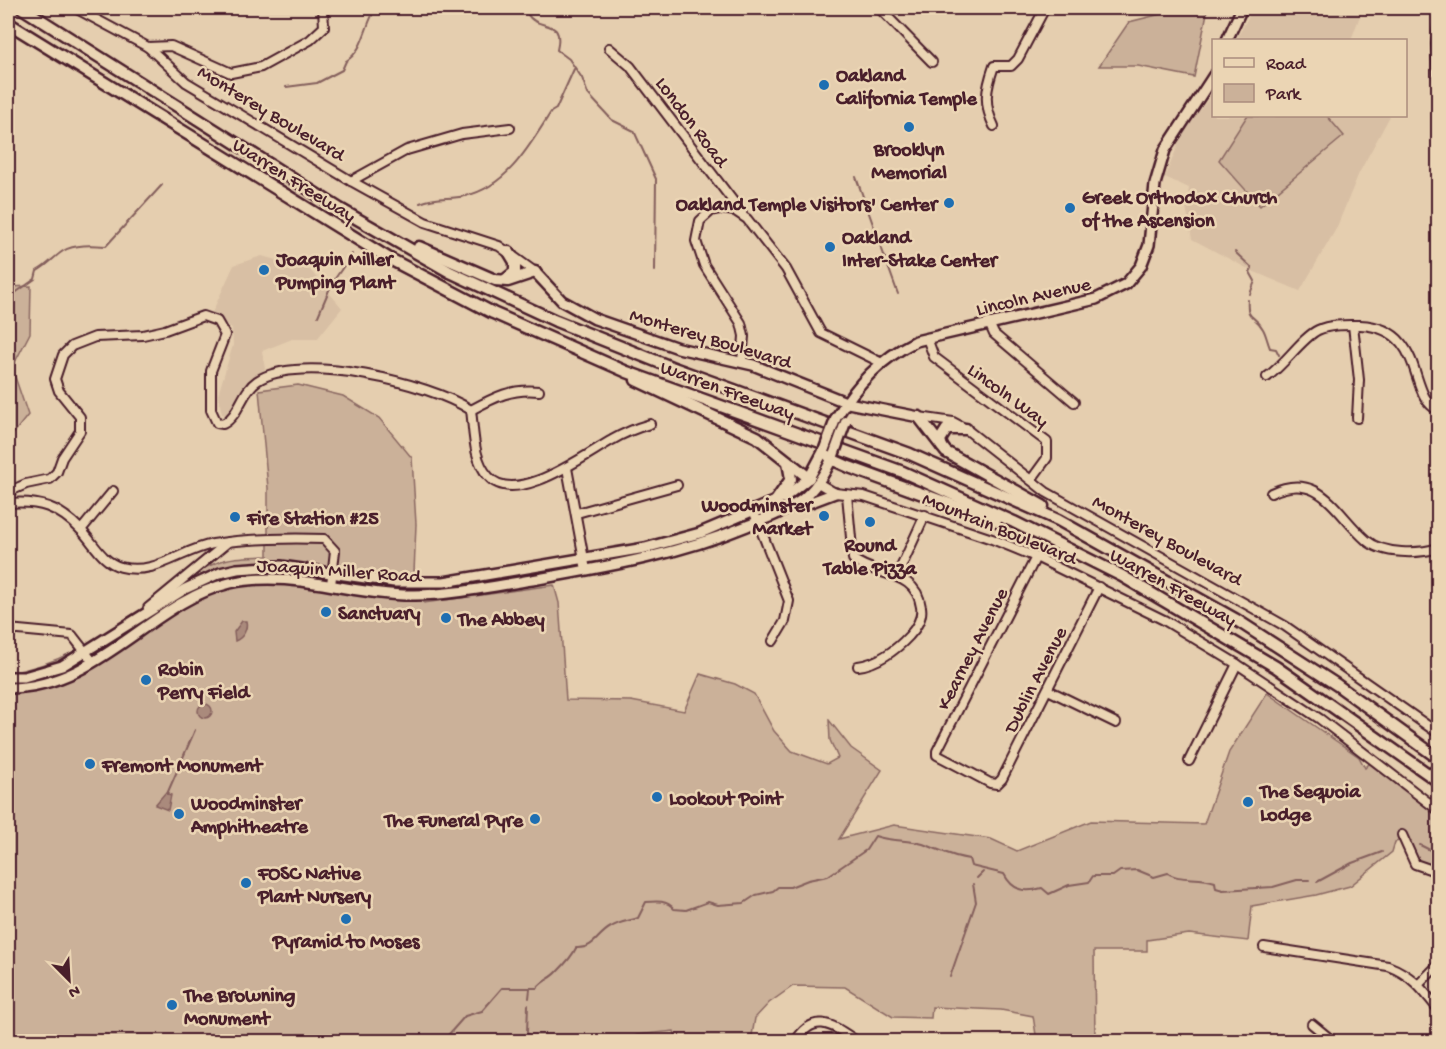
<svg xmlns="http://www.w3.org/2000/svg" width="1446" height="1049" viewBox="0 0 1446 1049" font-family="'Gochi Hand',sans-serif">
<rect width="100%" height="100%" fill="#e5ceaf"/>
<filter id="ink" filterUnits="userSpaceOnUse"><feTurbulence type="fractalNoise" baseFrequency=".0167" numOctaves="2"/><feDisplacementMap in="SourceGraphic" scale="12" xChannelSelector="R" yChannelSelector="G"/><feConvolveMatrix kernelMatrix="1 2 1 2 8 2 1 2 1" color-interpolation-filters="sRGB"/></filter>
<g filter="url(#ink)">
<g fill="#d8bfa4">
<polygon points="1253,8 1363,8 1351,40 1236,40"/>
<polygon points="1213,93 1214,116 1390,116 1359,173 1336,229 1300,291 1250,270 1192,239 1186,208 1189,188 1165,177 1183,133"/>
<polygon points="262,256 310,270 342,308 317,339 292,339 262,351 265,369 245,384 233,411 228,415 222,414 218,395 233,345 232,328 211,315 234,265"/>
</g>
<g fill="#cbb199" stroke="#8a6862" stroke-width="1.5">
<polygon points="1185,8 1208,8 1194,77 1138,66 1099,66 1129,22"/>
<polygon points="1247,116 1327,116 1344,136 1260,206 1219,160"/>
<polygon points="31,286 30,333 12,368 28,415 13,434 8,435 8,287"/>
<path d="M298 385 343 396 379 418 412 458 416 524 414 573 424 603 554 585 559 603 566 700 631 701 684 711 700 674 735 684 754 694 774 731 792 751 827 764 838 758 830 740 829 720 851 748 882 770 839 839 894 825 991 839 1017 851 1091 821 1204 824 1229 752 1267 693 1359 757 1365 768 1370 763 1438 815V872L1415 864 1404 840 1395 842 1392 852 1350 886 1316 895 1252 906 1248 941 1189 934 1147 940V951H1094L1095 1041H1037L1033 1016 1001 1010 932 1007 931 1018 893 1017 845 987 793 986 769 1003 755 1018 751 1041H677L674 1031 637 1035 621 1042H8V673C60 664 90 644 133 614L127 625C155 603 182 576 216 563 232 556 251 557 268 556V488L259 390Z"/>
</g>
<g fill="#aa8a7c" stroke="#845f5c" stroke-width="1.5">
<path d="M242 621H246C248 629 243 638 235 641L234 632Z"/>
<circle cx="205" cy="711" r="7"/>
<polygon points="165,793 171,795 168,810 155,805"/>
</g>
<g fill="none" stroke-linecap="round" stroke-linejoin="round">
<g stroke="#845f5c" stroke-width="2">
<path d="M516 8 520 13H527C537 33 565 15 557 50L569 59 582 78 588 94 612 120 634 131 656 179 655 271"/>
<path d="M286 87 317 83 342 70 346 61C364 51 365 24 376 8"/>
<polyline points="856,177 898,294"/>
<path d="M420 203C439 195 448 200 465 196 507 187 530 145 551 112L556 109 574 69"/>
<polyline points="1235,252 1252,268 1250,272 1255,281 1250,294"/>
<path d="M8 298 35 279 37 271C47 266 54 257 63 251 75 244 92 245 106 246L162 185"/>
<path d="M1248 300C1246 321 1255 314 1263 329 1266 334 1267 341 1270 348L1276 349 1279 355"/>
<polyline points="318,316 332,283 352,254"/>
<polyline points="167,794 195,730"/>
<polyline points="1420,845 1438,854"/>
<polyline points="977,878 983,872"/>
<polyline points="1317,882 1352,863 1382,852"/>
<polyline points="950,977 976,902 973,884"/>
<polyline points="529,998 530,989"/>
<polyline points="528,1005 527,1032 531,1042"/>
<path d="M442 1042 465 1016 482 1011 502 988H537C543 980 551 979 557 972 564 965 572 957 576 948 595 949 596 935 611 927 619 922 629 921 638 918L646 902C657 901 667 900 674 909L686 910 708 902 718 905 744 903 756 895 773 891 778 887H790L808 880 828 876 866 850 875 836C892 842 906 839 923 844 941 850 949 856 969 859L971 866 1004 874C1013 891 1025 893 1042 888L1049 894 1069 885 1089 882 1093 876H1113L1120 871 1137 870 1154 877 1168 873C1178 881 1200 876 1215 882L1216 888 1223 890 1273 887 1297 880H1309"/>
</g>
<g stroke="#4a1f2b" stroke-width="12">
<g id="minor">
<polyline points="75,8 148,47 186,82 351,181 425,222 499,246 535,272"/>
<polyline points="879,8 932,62"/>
<polyline points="1438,27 1436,44 1438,80"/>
<polyline points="148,47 171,46 231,73 261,67 310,40 324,27 323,8"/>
<polyline points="609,48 630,66 742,213"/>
<path d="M994 126C983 104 986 89 994 66H1011L1018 59 1045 8"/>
<polyline points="351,181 407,150 462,134 510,128"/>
<polyline points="989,323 994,334 1074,402"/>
<polyline points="1353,325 1359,380 1357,418"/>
<polyline points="927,338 934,357 1047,442 1047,458 1031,480"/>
<polyline points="742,362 744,336 741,323 704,265 696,241 700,221 711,211 720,209 735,211 747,219 786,269 821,333 880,362"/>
<path d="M1267 377C1284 365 1303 337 1318 330 1331 324 1347 325 1360 325 1427 328 1407 397 1438 410"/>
<path d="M471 410C495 397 512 388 539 391"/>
<polyline points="919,417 953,422 966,429 1046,492 1285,626 1438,733"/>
<polyline points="567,468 586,570"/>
<polyline points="818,483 835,493 864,496 992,539 1036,557 1164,620 1237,664 1320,719 1438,810"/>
<path d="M8 492 26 484 50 479 57 472 62 458 80 431V417L59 391 55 379 63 355 72 346 95 337 143 335 165 330 203 316 217 321 225 335 211 371V410L217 423 223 424C240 415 241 392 257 381 300 352 430 383 471 410 474 432 473 459 488 476 515 508 586 454 612 440 624 433 636 428 650 424"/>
<path d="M1271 493C1320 470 1335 513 1366 540 1383 555 1419 554 1438 548"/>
<path d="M847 495 853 559C876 578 916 569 921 607 923 617 916 629 909 636 896 650 877 664 858 666"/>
<path d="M8 503C39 500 59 507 81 530 94 543 102 562 121 567 155 576 181 550 213 544 250 538 286 538 324 539L335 551 331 585"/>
<polyline points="753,510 789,601 785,621 773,641"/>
<polyline points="577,513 677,485"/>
<polyline points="81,530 113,491"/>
<polyline points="1036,557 937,751 937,755 990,783 997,784 1002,779 1099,587"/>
<polyline points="897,576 925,515"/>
<polyline points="148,608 227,543"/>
<polyline points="8,629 72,635 93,662"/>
<polyline points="1048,690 1116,723"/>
<polyline points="1189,761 1237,664"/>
<polyline points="1402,835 1415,864 1438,872"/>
<path d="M1264 947 1388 966C1412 975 1423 990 1438 1009"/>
<polyline points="1419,984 1438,965"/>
<polyline points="1312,1024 1334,1042"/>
<path d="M795 1042C815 1009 835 1027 858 1042"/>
</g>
</g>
<g stroke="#4a1f2b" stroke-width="14">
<g id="major">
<polyline points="1227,40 1242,8"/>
<polyline points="535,272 562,301 595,319 678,348 753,365 848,403 919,417"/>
<path d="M836 418C857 384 880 359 916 341L1096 299 1126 284 1141 266 1149 245 1155 184 1165 150 1214 75"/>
<polyline points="798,507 835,493"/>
<polyline points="8,677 24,677 62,666 185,589 220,573 237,569 281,566 394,582 444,582 645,548 700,533 785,497 809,478 824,450"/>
<path d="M8 688C99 688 150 602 230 583 292 569 353 596 415 595 454 595 493 586 532 580 605 567 677 555 747 526 765 519 784 512 800 501 816 489 826 472 834 454"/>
</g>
</g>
<g stroke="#4a1f2b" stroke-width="15">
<g id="highway">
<polyline points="22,8 340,209 450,272 556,321 671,367 910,454 1058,520 1235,619 1337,685 1438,758"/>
<polyline points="8,23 388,258 493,313 627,372 903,472 1014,522 1122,576 1276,667 1438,781"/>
<polyline points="419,247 495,280 508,281 535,272"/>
<polyline points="505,280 515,272 515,262 509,252"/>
<polyline points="636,380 757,437 809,478"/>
<polyline points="919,417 946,452 1043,506"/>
<polyline points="942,447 940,440 947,429 966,429"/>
<polyline points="824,450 831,459 849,467 996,521"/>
<polyline points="775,502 791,479 788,462"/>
</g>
</g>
<use href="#minor" stroke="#ebd5b4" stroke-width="8"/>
<use href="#major" stroke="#ebd5b4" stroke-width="9"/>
<use href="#highway" stroke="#ebd5b4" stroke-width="10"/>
<g stroke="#4a1f2b" stroke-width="14" stroke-linecap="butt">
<g id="major-bridge">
<polyline points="824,450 836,418"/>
<polyline points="834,454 846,421"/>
</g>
</g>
<use href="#major-bridge" stroke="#ebd5b4" stroke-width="9"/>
</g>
</g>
<g fill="#1f6fb2" stroke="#ebd5b4" stroke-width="2">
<circle cx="824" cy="85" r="6"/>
<circle cx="909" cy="127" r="6"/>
<circle cx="949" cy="203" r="6"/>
<circle cx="1070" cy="208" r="6"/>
<circle cx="830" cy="247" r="6"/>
<circle cx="264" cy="270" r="6"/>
<circle cx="824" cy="516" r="6"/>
<circle cx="235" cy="517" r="6"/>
<circle cx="870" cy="522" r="6"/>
<circle cx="326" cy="612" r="6"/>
<circle cx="446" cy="618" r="6"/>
<circle cx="146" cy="680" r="6"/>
<circle cx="90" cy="764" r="6"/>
<circle cx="657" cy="797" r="6"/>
<circle cx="1248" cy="802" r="6"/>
<circle cx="179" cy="814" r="6"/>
<circle cx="535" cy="819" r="6"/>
<circle cx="246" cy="883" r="6"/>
<circle cx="346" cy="919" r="6"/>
<circle cx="172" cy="1005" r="6"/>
</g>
<g text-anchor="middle" stroke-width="5" stroke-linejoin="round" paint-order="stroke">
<g font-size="20" font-weight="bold" fill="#4a1f2b" stroke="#ebd5b4" text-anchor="start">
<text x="836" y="81">Oakland<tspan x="836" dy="23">California Temple</tspan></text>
<text x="909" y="155" text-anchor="middle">Brooklyn<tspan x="909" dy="23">Memorial</tspan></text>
<text x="1082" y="203">Greek Orthodox Church<tspan x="1082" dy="23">of the Ascension</tspan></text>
<text x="937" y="210" text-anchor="end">Oakland Temple Visitors' Center</text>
<text x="842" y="243">Oakland<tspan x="842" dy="23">Inter-Stake Center</tspan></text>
<text x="276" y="265">Joaquin Miller<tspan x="276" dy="23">Pumping Plant</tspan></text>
<text x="812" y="511" text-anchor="end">Woodminster<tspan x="812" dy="23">Market</tspan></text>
<text x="247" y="524">Fire Station #25</text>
<text x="870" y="551" text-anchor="middle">Round<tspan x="870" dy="23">Table Pizza</tspan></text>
<text x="338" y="619">Sanctuary</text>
<text x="458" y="625">The Abbey</text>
<text x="158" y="675">Robin<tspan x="158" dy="23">Perry Field</tspan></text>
<text x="102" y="771">Fremont Monument</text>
<text x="1260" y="797">The Sequoia<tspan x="1260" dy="23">Lodge</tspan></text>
<text x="669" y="804">Lookout Point</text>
<text x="191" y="809">Woodminster<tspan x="191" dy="23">Amphitheatre</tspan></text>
<text x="523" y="826" text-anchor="end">The Funeral Pyre</text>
<text x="258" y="879">FOSC Native<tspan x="258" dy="23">Plant Nursery</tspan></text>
<text x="346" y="947" text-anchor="middle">Pyramid to Moses</text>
<text x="184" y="1001">The Browning<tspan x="184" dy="23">Monument</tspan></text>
</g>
<g font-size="20" fill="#4a1f2b" stroke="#ebd5b4">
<text transform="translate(272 112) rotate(31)" y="7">Monterey Boulevard</text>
<text transform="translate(693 121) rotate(53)" y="7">London Road</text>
<text transform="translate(295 179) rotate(32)" y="7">Warren Freeway</text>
<text transform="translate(1033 295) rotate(-13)" y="7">Lincoln Avenue</text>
<text transform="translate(711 337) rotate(17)" y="7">Monterey Boulevard</text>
<text transform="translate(728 389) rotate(20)" y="7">Warren Freeway</text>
<text transform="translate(1009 394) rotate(36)" y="7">Lincoln Way</text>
<text transform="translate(1000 527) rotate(22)" y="7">Mountain Boulevard</text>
<text transform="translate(1168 539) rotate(29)" y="7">Monterey Boulevard</text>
<text transform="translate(339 569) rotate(4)" y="7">Joaquin Miller Road</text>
<text transform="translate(1174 586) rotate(29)" y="7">Warren Freeway</text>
<text transform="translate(971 648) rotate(-63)" y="7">Kearney Avenue</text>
<text transform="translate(1034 679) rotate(-63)" y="7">Dublin Avenue</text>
</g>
</g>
<rect width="1446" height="1049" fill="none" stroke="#ebd5b4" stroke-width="30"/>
<rect x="15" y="15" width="1416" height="1019" fill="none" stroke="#4a1f2b" stroke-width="2" filter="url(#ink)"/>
<rect x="1212" y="39" width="195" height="78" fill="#ebd5b4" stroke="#ab8c7d" stroke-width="1.5"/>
<rect x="1224" y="58" width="30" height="9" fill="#ebd5b4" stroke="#ab8c7d" stroke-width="1.5"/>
<text x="1266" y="69" font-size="18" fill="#4a1f2b">Road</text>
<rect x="1224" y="84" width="30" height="18" fill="#cbb199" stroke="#ab8c7d" stroke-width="1.5"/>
<text x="1266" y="99" font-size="18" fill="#4a1f2b">Park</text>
<g transform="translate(69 980) rotate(156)" stroke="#ebd5b4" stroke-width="4.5" paint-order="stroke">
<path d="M0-4.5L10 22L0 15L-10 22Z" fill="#4a1f2b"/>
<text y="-9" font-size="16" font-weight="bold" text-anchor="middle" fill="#4a1f2b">N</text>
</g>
</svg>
